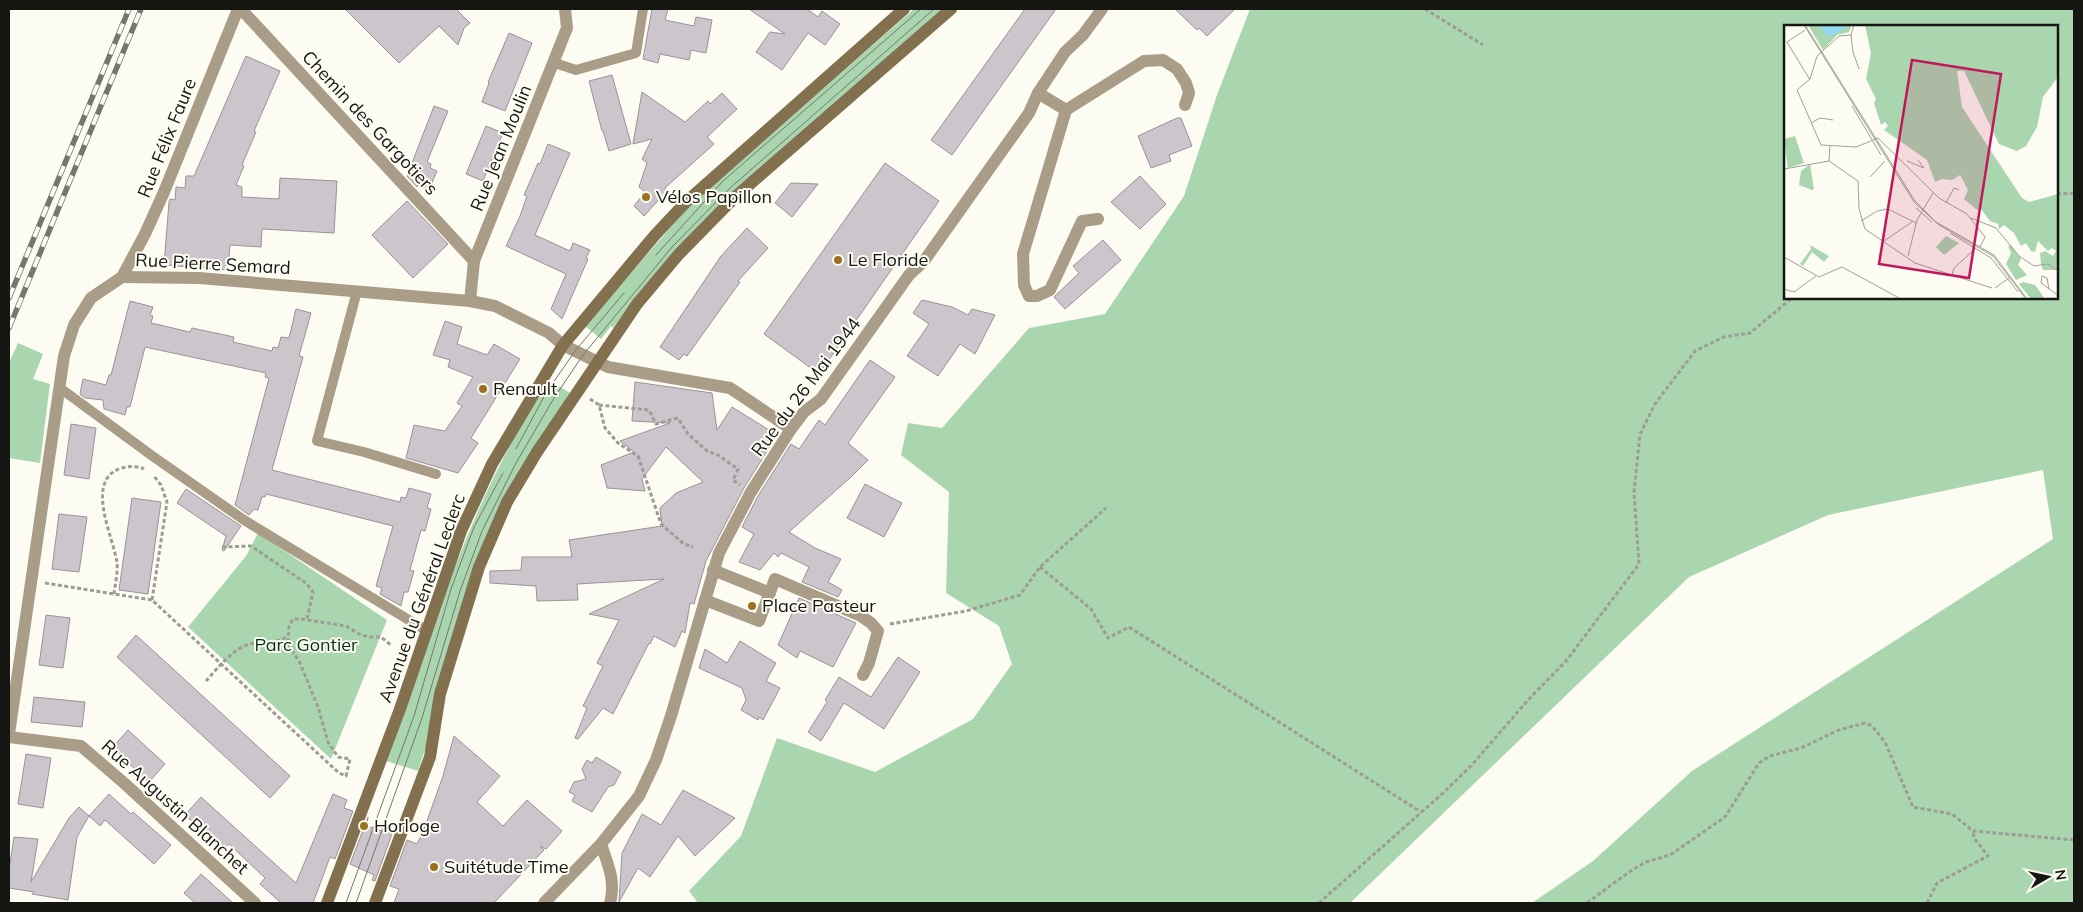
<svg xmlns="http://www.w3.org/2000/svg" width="2083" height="912" viewBox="0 0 2083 912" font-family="Mulish,sans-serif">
<rect width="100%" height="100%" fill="#fdfcf3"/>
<g fill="#aad6af" fill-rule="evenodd">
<polygon points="914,9 942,9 642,290 613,328 611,326 601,339 585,326 690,205"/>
<path d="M1250 9H2074V903H1532L1593 861 1692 771 2053 539 2043 470 1828 515 1689 577 1350 903H698L689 891 741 836 777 738 875 772 973 719 1012 664 999 626 946 593 949 492 901 455 908 423 942 428 1029 328 1105 314 1184 196 1217 95ZM1786 26H2057V298H1786Z"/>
<polygon points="18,343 43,354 33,379 50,384 40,463 9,458 9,363"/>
<path d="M549 380 570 393 511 485 418 771 386 761C433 628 470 499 549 380Z"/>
<polygon points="258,533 387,620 331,759 188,627 246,556"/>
</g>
<g fill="#ccc5cb" stroke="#999399">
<polygon points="345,9 456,9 470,23 464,28 458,45 439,26 399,63"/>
<polygon points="652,9 668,9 665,20 694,26 696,17 712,20 706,53 691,50 689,60 660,54 658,63 643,59"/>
<polygon points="749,9 807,9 818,17 822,11 840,24 825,45 808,33 782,70 756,52 770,32 785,34"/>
<polygon points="1025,9 1056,9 952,155 931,140"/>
<polygon points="1175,9 1235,9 1207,36 1199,28 1197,30"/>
<polygon points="509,33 532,43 505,111 482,102 489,83 488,82"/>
<polygon points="246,56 280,71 254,131 256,132 242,165 244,166 236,185 242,187 242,197 279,199 280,178 337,181 334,233 262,229 261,247 230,245 228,270 164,265 169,202 170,199 175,200 176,187 185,188 186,176 194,176"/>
<polygon points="612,75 631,144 609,151 603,131 602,131 589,81"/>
<polygon points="642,92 685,122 708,101 710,104 722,93 737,109 707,137 714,144 665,188 667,191 644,216 634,206 645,192 639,187 647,163 642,159 652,139 633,144"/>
<polygon points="434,106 448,111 427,162 431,164 430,168 437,171 428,192 418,183 417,187 407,176"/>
<polygon points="1177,118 1181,118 1192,146 1169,155 1171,161 1151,168 1138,136"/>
<polygon points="486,126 503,133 483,181 466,174"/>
<polygon points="548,144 570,153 535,235 570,251 573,243 590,250 586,258 588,259 562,319 551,309 566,274 506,246 520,216 527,196 524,195 538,163 540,164"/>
<polygon points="885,163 939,201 819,374 764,334"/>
<polygon points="1140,176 1166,204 1140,229 1111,202"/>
<polygon points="791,183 818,184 792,217 775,203"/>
<polygon points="407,201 448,244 413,278 372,235"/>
<polygon points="747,228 768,248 738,281 740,282 687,356 684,354 679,360 660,347 721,256"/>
<polygon points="1103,240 1121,260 1065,309 1054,297 1079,273 1073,266"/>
<polygon points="922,300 952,307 968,315 972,309 995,315 975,354 960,344 938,376 907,356 929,324 913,313"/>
<polygon points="130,301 153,307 150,315 153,316 151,323 190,332 192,328 234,337 233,342 272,351 273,347 278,348 281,337 289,338 296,309 311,313 299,356 303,357 272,470 400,502 401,497 406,498 409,488 431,494 427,508 431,509 425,531 421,530 410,570 414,571 408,592 404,592 401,606 380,594 382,588 376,586 393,526 266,494 265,497 262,497 258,510 254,509 249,515 235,505 269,378 265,377 266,373 145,347 130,407 127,407 125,415 104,409 103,400 85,398 80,394 83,379 106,385 109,375 111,375"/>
<polygon points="445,321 462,327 457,344 487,355 494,344 520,359 471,438 478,443 458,473 406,458 414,425 445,431 462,406 457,403 473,377 448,367 450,360 433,355"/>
<polygon points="870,360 895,377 848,443 868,460 851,477 789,532 815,548 841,559 828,582 842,590 838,597 802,582 809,567 781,553 778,557 774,553 760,570 739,562 754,534 742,527 758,496 791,444 799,449 819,420 825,425"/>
<polygon points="635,382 712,393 717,430 732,407 777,435 744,488 706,561 694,604 690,603 685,633 682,631 675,647 654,636 650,644 649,643 613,714 603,708 578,739 575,738 587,708 583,706 603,666 597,663 619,620 589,614 664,579 577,584 578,600 537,601 536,586 490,583 490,571 521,570 522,557 572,557 569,540 662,526 660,508 676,493 703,482 666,447 642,479 645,491 607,488 601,465 634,452 620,441 670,423 632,421"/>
<polygon points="71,424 96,428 89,479 64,475"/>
<polygon points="865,484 902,503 884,537 847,518"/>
<polygon points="186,489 241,526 224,551 222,550 226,536 177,503"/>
<polygon points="132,498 161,502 148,594 119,590"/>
<polygon points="59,514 87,517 79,572 52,569"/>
<polygon points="799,598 856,623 833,667 800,651 797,658 778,645"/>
<polygon points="46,615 70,618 63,668 39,665"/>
<polygon points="136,635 290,776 270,798 117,657"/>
<polygon points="740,641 776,663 766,681 780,688 763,720 759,717 758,720 741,710 746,700 742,688 699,668 705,649 727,663"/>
<polygon points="898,657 920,672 884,729 844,703 821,741 808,732 827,702 825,700 839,677 871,697"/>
<polygon points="34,697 85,702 82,727 31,722"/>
<polygon points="128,730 165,764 149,782 112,748"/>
<polygon points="454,736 500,776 477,802 503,826 527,800 562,831 546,849 540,846 544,850 494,903 394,903 399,889 390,886 407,840 417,844 423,832 443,776"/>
<polygon points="26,754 51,758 43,808 18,804"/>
<polygon points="596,757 621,772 614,785 608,787 592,812 572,801 575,795 569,792 574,782 586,779 582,769 587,760 592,763"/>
<polygon points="683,790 735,818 695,856 678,836 650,877 638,868 619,902 622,853 642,814 661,825"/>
<polygon points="109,794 131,814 133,812 171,845 154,864 105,820 100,826 89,816"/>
<polygon points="333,794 347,800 344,808 353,811 335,859 330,857 313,903 281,903 260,884 265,878 229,844 223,850 185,815 201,797 296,883"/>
<polygon points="79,807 89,816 77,837 68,900 32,894 34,892 9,888 9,870 14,837 38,839 31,882 69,818"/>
<polygon points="368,817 367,826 392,834 375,881 372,880 374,875 350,864"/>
<polygon points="201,874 233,903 195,903 184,893"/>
</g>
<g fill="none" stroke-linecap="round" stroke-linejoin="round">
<g stroke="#9d9c95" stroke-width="3" stroke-dasharray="4 2.5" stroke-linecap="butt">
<polyline points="1425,9 1483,45"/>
<polyline points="2057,194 2074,193"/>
<polyline points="590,399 599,405 605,428 618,443 638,456 661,524 684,544 693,547"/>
<polyline points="599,405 649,410 656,424 678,418 688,434 707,451 718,455 738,469 733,480 740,485"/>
<polyline points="222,547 251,546 307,584 313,592 307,619"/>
<polyline points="1040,567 1091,609 1108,638 1129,627 1421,812"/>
<polyline points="45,583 152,600 339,773 346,776 350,759 338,757 328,742 318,707 300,663 288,644 289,626 293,619 301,619 346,626 361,635 370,637 381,637 392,646"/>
<path d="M114 594C115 584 118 573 117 563 114 538 83 479 122 468 129 466 138 466 144 469"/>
<polyline points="152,600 167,502 161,485 153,475"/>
<polyline points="890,624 966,611 1020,595 1040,567 1106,508"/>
<path d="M206 681C218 668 232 649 250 644 264 641 276 644 288 636"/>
<polyline points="1319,903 1442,794 1471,766 1528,700 1566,661 1639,564 1634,492 1640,434 1655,404 1695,351 1724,337 1750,333 1792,298"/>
<polyline points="1587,903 1629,872 1646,862 1670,855 1725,817 1759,763 1770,756 1801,748 1839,730 1865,723 1872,726 1885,742 1913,807 1952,814 1973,831 2074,840"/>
<polyline points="1927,903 1937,883 1988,856 1974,838 1973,831"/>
</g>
<g stroke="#aa9d87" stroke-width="10">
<polyline points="555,63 576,70 636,53 643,9"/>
<polyline points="357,291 317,441 364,452 436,474"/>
<polyline points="60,388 151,455 244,520 427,631"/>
</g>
<g stroke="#aa9d87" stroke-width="12">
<polyline points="241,9 474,261"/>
<polyline points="1038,93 1066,110 1144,61 1163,60 1177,69 1186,83 1189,93 1185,105"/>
<polyline points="1066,110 1023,254 1024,285 1029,296 1037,296 1050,290 1082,221 1098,219"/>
<polyline points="122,277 199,278 470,301 495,306 549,333 563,345 608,367 730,388 791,429"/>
<polyline points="470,301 474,261 567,28 565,9"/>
<polyline points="713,570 770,593"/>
<polyline points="705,600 759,621 775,579 861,616 871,623 878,631 869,663 863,675"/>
<polyline points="9,737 81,746 124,783 255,903"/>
<path d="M601 844C608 865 616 881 610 903"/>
<polyline points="544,903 601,844 639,796 656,760 671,716 719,553 751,492 791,429 804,412 821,399 909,275 924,261 1029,113 1038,93 1065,52 1083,35 1102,9"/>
</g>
<polyline stroke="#aa9d87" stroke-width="12" points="9,734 64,356 74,325 91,298 122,277 145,234 164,192 238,9"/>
<g stroke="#83704f" stroke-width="12">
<polyline points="327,903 400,709 461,531 492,464 563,345 655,235 686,202 904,9"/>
<polyline points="375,903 430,757 440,694 479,567 507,502 537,452 637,304 679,254 735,197 951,9"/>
</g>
<g stroke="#767670" stroke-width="1">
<polyline points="656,255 723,181 921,9"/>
<polyline points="516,449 546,393 575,351 624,293"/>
<polyline points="346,903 414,716 451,589 474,527 503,473"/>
<polyline points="356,903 422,718 460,591 482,531 516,463 554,398 583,355 672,247 729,189 934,9"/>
</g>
<g stroke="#767670" stroke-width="5.5">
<g id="rail">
<polyline points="9,298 129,9"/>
<polyline points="9,328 141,9"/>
</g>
</g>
<use href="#rail" stroke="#fdfcf3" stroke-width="4" stroke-dasharray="11" stroke-linecap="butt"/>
</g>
<g fill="#9b711f" stroke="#fdfcf3" stroke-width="2">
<circle cx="646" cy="197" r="5"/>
<circle cx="838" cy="260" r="5"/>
<circle cx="483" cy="389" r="5"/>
<circle cx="752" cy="606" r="5"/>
<circle cx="364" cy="826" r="5"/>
<circle cx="434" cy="867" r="5"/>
</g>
<g text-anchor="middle" stroke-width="4" stroke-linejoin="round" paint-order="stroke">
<g font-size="18" fill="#151512" stroke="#fdfcf3">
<text transform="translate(370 123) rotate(47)" y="6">Chemin des Gargotiers</text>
<text transform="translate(167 138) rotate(-68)" y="6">Rue Félix Faure</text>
<text transform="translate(501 148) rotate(-68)" y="6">Rue Jean Moulin</text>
<text transform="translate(213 264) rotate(3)" y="6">Rue Pierre Semard</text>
<text transform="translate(806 387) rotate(-53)" y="6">Rue du 26 Mai 1944</text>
<text transform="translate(422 598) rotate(-70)" y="6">Avenue du Général Leclerc</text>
<text transform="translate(175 807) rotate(42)" y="6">Rue Augustin Blanchet</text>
</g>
<g font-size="18" fill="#151512" stroke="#fdfcf3" text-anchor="start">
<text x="656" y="203">Vélos Papillon</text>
<text x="848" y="266">Le Floride</text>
<text x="493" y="395">Renault</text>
<text x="762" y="612">Place Pasteur</text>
<text x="374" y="832">Horloge</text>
<text x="444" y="873">Suitétude Time</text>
</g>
<g font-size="18" fill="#00360f" stroke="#fdfcf3">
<text x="306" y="651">Parc Gontier</text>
</g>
</g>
<g transform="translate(1784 25)">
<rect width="274" height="274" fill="#fdfcf3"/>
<path d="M24 0H68L65 7 53 10 39 25ZM81 0H274V52L259 72 253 102 242 121 233 126 215 119 180 46H173L178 82 238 173 245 177 274 169V245H259L257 239 256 228 261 226 269 231 272 226 268 223 264 226 254 216 251 227 247 226 242 218 237 221 230 208 220 200 215 204 214 199 206 196 197 184 193 185 180 174 184 165 176 150 168 155 158 154 151 157 143 135 100 105 104 101 101 97 97 100 90 78 92 74 82 54 87 28ZM11 111 20 138 4 143 0 114ZM26 139 30 164 28 165 15 160 17 146ZM162 211 175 218 160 230 152 222ZM26 220 45 231 40 237 28 227 19 241 16 239 27 224ZM227 220 237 234 234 240 243 250 232 255 222 239 227 228 224 221ZM239 257 251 260 261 274H247L235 259Z" fill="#aad6af"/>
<path d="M34 0H65L45 12Z" fill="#90d9ef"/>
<path fill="none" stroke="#a0a099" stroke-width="1" d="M20 0 130 177 155 200 209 231 242 274M21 0 131 176 152 197 210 230 243 274M70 0 67 10 69 27 75 44M21 5 3 17 26 55M13 65 37 120 72 122 94 113 155 173 183 189 201 212 196 222M13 65 26 54 33 31 55 11 67 10M68 81 97 130M27 98 36 93 49 95M45 136 46 120M123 136 140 143 134 135M0 144 45 136 74 156 75 184 81 204 131 238 208 263M86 152 101 136M162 178 170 163 175 165M132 183 148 197M187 193 212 203 235 231 250 241 264 239 274 246M77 196 93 186 104 184 132 198M166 208 207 233 234 267M100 216 128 197M124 231 133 195 149 168M0 232 35 252 58 242 117 274M168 250 170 243 191 224M211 263 225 253M0 264 10 267 32 251M265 264 263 253 258 251 257 258 271 268 274 270"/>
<path fill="#c2185b" fill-opacity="0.15" stroke="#c2185b" stroke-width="2.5" d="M128 35 217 49 185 253 95 239Z"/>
<rect width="274" height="274" fill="none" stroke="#151512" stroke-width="2.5"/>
</g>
<rect width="2083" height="912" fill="none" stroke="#151512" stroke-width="20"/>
<g transform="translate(2048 877) rotate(81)" stroke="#fdfcf3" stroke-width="4" paint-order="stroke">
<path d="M0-4L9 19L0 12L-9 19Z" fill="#151512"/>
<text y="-8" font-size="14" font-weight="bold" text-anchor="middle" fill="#151512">N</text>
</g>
</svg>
